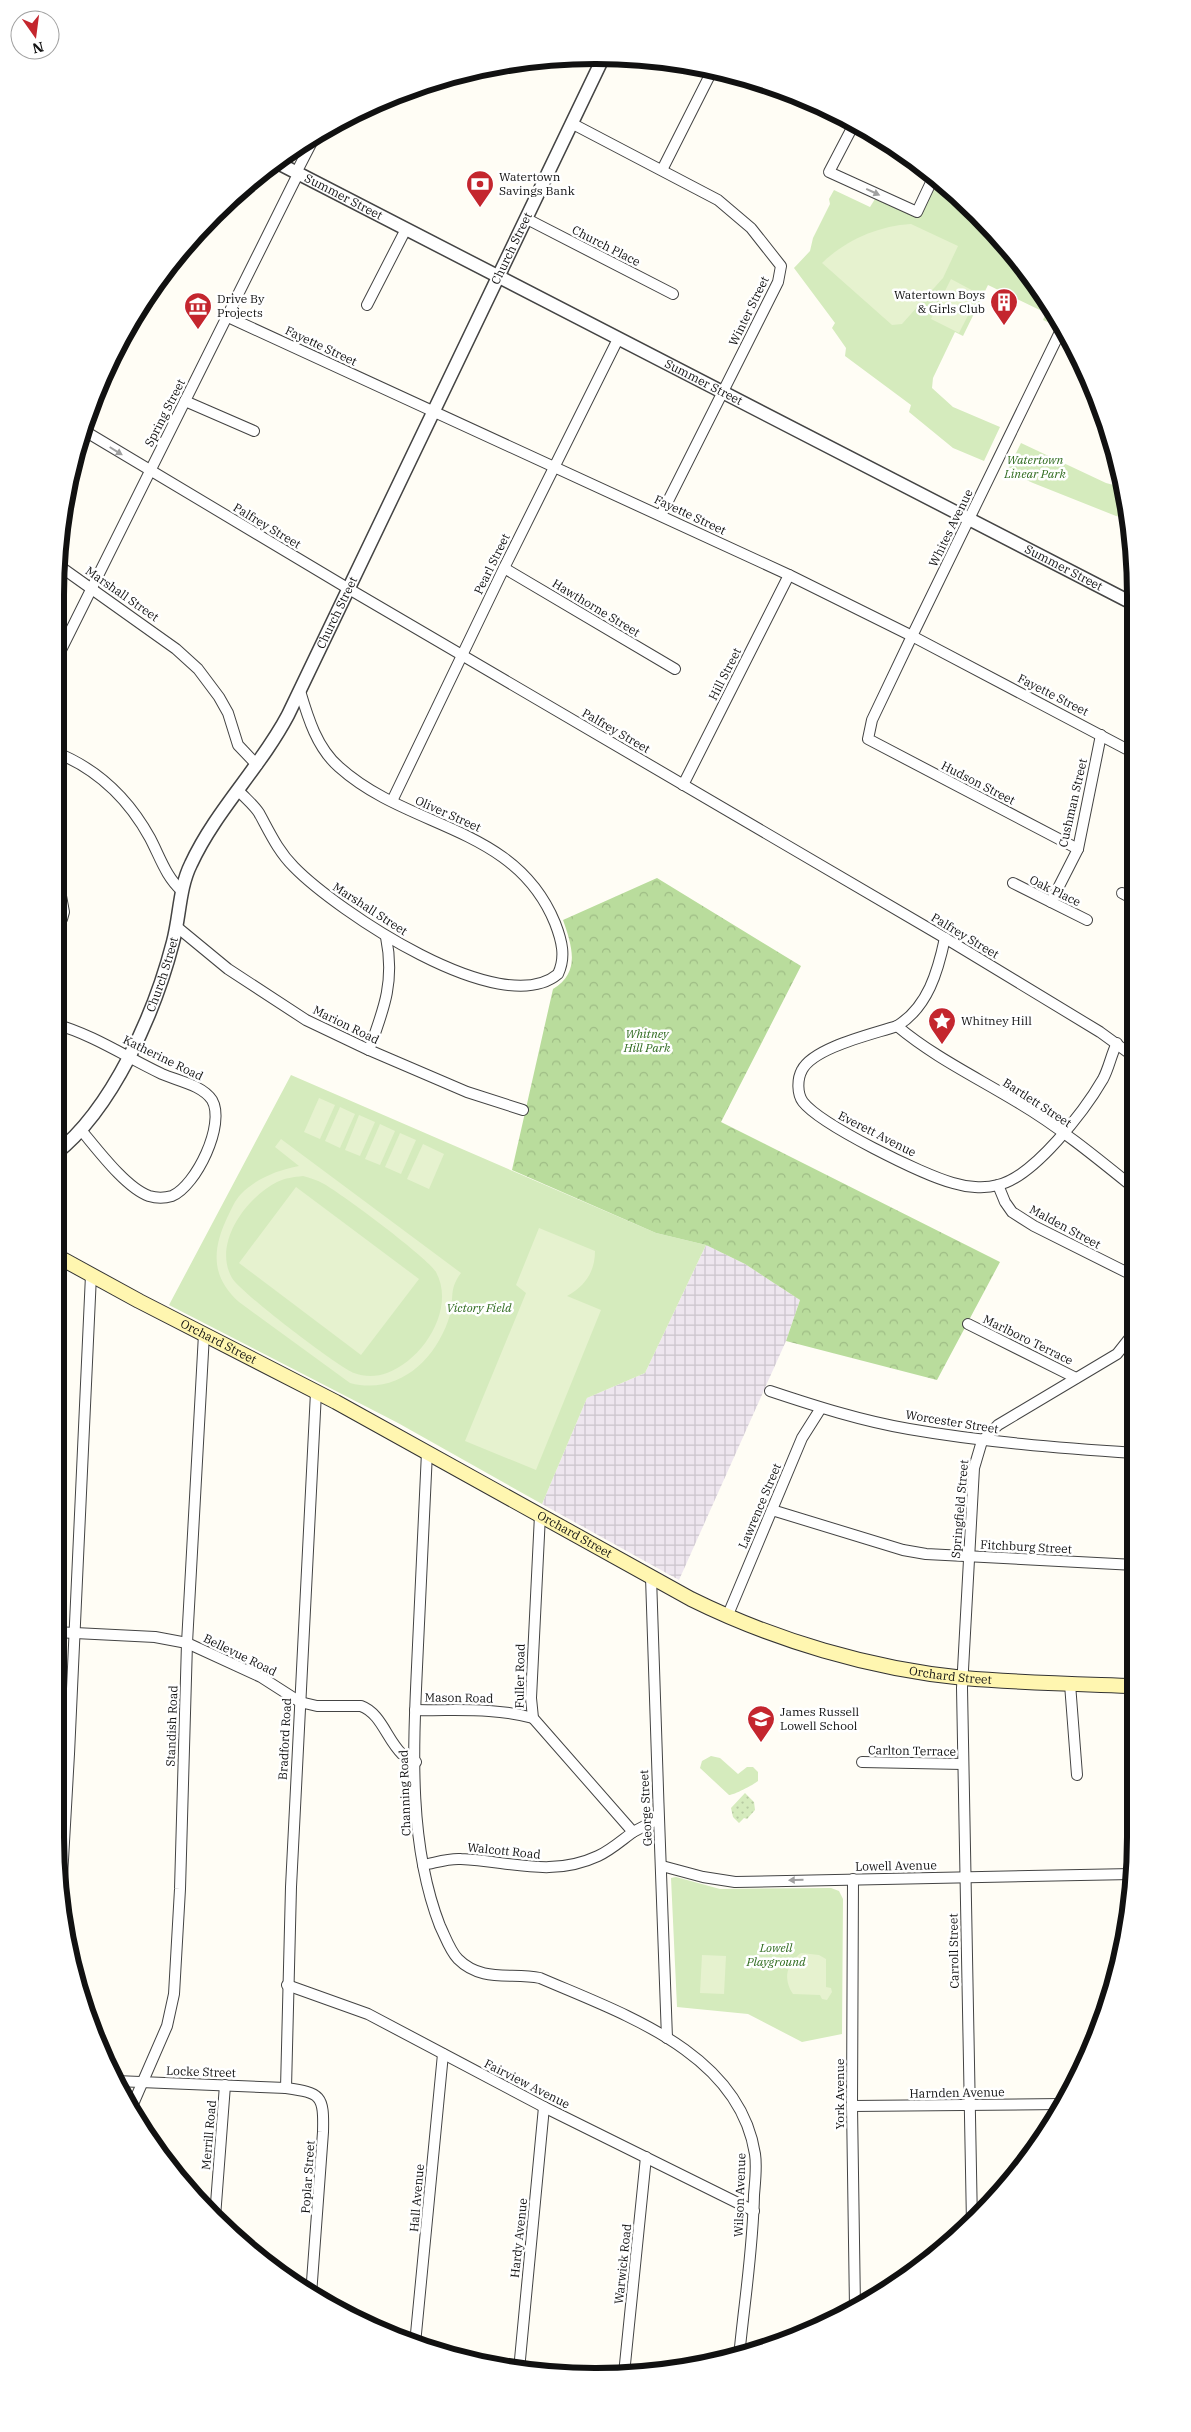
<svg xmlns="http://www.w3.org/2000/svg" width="1191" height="2432" viewBox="0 0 1191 2432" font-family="'IBM Plex Serif',serif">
<defs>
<pattern id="industrial-grid" width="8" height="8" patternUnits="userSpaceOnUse" patternTransform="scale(1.25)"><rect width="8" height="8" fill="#eee6ef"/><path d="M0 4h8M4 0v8" fill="none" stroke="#cbc4cc"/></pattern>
<pattern id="forest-crowns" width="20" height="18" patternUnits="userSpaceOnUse" patternTransform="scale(1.25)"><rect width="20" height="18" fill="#b9dc9c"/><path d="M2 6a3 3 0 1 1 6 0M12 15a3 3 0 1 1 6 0" fill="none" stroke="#9ebc85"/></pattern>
<pattern id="garden-dots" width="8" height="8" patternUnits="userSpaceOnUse" patternTransform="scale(1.25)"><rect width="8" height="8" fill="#d5ebbd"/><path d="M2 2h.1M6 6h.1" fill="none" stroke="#b6c8a1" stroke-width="1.8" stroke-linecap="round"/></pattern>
</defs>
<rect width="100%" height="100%" fill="#fffdf5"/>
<polygon fill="url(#industrial-grid)" points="706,1245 745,1264 800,1300 786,1341 679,1580 542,1504 587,1398 645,1373"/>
<g fill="#d5ebbd">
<polygon points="937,180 1024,266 1053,317 1050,323 1043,320 1046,313 988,285 963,336 955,332 933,378 932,388 953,407 1000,427 984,461 953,448 909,412 911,405 845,356 846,348 832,328 835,323 794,268 810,251 813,238 830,204 829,199 834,190 870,207 875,199 918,218"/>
<polygon points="1021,443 1106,483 1121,487 1130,519 1116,516 1033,483 1007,471"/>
<polygon points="291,1075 656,1233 706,1245 645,1373 587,1398 542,1504 398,1423 169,1305"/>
<path d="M711 1756 720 1758 738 1774 747 1767H753L758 1772V1781C753 1785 734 1795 729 1795L700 1768 702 1761Z"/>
<polygon points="676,1877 720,1889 831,1888 839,1891 843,1899 842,2034 802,2042 748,2014 677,2007 671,1878"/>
</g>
<path fill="url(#forest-crowns)" d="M657 878 801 966 721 1122 1000 1262 937 1380 786 1341 800 1300 745 1264 706 1245 656 1233 512 1170 553 989C581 972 572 946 563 920Z"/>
<polygon fill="url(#garden-dots)" points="745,1793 754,1802 755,1810 747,1819 744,1818 739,1823 733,1817 731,1808"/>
<g fill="#e6f2cf" fill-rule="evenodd">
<path d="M911 224 958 246 943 278 902 324 892 325 822 263C846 240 878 226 911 224Z"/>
<polygon points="951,279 979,294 959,333 931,319"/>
<polygon points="319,1098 335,1105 320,1139 304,1132"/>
<polygon points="340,1107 355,1114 340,1148 325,1141"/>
<polygon points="359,1115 375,1122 360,1156 345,1150"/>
<polygon points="380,1124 395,1131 380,1165 365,1159"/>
<polygon points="400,1133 416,1140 401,1174 385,1167"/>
<path d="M281 1139 461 1273C447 1291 456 1301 448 1321 433 1363 396 1395 350 1383L239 1302C211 1277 212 1250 227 1218 231 1210 235 1200 241 1194 257 1178 278 1170 299 1166L275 1147ZM303 1176C310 1178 317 1180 324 1184 342 1194 428 1258 436 1272 456 1309 423 1360 387 1373 377 1377 364 1377 354 1373 337 1366 241 1293 232 1278 212 1243 247 1197 277 1182 285 1178 294 1177 303 1176Z"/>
<polygon points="423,1144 444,1154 429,1189 407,1179"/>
<polygon points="296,1187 419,1279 361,1355 239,1263"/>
<path d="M539 1228 595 1251C595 1272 585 1286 567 1296L601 1310 536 1470 465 1441 526 1293 516 1285Z"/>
<path d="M801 1953 819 1955 826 1959V1987L831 1988 832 1992 827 2000 822 1999 820 1995 793 1994C783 1979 786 1964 801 1953Z"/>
<polygon points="702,1955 726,1956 724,1994 700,1993"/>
</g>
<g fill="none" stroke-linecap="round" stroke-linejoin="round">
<g stroke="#444" stroke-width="12">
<g id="minor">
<polyline points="573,124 718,200 751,228 781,266 778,282 661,515"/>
<polyline points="853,126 829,172 917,212 934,176"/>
<polyline points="662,170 713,69"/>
<polyline points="296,173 315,136"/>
<polyline points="527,219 673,294"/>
<polyline points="367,305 406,229"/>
<polyline points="228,317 789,575 912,636 1132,752"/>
<polyline points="1061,330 912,636 872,720 868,739 1078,849"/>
<polyline points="185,401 254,431"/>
<polyline points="83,430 349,589 945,938 1100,1032 1133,1056"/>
<polyline points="58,565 176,649 198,669 219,697 228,713 238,745 257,765"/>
<polyline points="504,568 675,669"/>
<polyline points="55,662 298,174"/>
<path d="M55 752C98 769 128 798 150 838 160 857 166 877 182 891"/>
<polyline points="683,785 789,575"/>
<path d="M239 791C245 798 254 805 259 813 270 833 278 851 294 867 336 910 501 1022 558 974 566 957 562 941 555 923 515 825 409 830 339 767 317 748 308 718 300 691"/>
<polyline points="392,801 504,568 618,339"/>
<polyline points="1013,883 1087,920"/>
<polyline points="1122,893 1133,899"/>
<polyline points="1051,902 1078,849 1101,735"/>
<polyline points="55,925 62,919 64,912 55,864"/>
<polyline points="177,927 228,969 306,1020 369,1050 467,1092 523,1110"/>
<path d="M945 938C938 971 928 1007 897 1026 874 1034 814 1047 802 1070 797 1079 797 1094 803 1102 821 1125 923 1175 953 1183 966 1187 984 1189 998 1185 1034 1177 1085 1110 1103 1079 1109 1068 1111 1055 1117 1043"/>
<path d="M55 1024C94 1035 126 1057 162 1074 178 1081 202 1085 212 1100 226 1124 196 1186 172 1196 165 1198 156 1198 149 1196 126 1188 97 1149 81 1130"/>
<path d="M897 1026C934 1057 976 1077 1017 1102 1058 1126 1097 1158 1134 1188"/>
<path d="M369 1050C384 1009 395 981 386 937"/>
<polyline points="998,1185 1005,1202 1012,1212 1034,1226 1134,1276"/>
<polyline points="968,1324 1076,1378"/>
<path d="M770 1391C815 1406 862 1421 909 1429 984 1442 1059 1448 1135 1453"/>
<path d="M427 1452C424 1516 421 1581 418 1645 414 1737 406 1838 440 1926 445 1936 450 1951 458 1959 482 1983 512 1972 540 1978 623 2014 739 2052 755 2154 757 2167 755 2182 754 2195 753 2250 744 2304 739 2357"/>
<polyline points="772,1510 903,1550 926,1554 1135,1565"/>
<polyline points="540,1515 531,1698 533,1718 633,1832 658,1819"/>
<path d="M651 1577C655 1731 662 1884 667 2038"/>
<polyline points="727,1617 802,1438 821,1408"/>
<path d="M55 1632 155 1637 187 1643 261 1677 300 1702 317 1706H361C381 1713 387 1740 402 1754 406 1757 411 1760 416 1762"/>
<polyline points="1070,1684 1077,1775"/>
<path d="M415 1710C455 1711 494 1707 533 1718"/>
<polyline points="862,1762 963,1764"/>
<path d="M423 1865C435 1863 448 1858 461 1859 509 1861 551 1878 598 1856 611 1850 622 1840 633 1832"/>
<polyline points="662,1866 703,1877 735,1882 1132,1874"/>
<polyline points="853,1879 852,2106 855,2308"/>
<polyline points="61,1895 69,1754 91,1275"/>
<polyline points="287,1985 368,2014 544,2107 754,2211"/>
<path d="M116 2081 286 2088C321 2093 324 2095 323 2132L311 2295"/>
<polyline points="286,2088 291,1887 316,1392"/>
<polyline points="852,2106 1062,2104"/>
<polyline points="130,2111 167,2026 174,1994 180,1889 187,1643 204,1334"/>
<polyline points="215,2217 225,2085"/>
<polyline points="972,2224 962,1688 974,1468 982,1441 998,1425 1117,1354 1132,1335 1134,1335"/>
<polyline points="415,2344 443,2054"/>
<polyline points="519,2370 544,2107"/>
<polyline points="624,2374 646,2157"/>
</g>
</g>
<g stroke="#444" stroke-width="15">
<g id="tertiary">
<path id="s1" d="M276 162 1132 603"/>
<path id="s2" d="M55 1154C113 1109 155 1012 173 942 180 916 179 888 191 864 216 810 260 768 288 715L604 56"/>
</g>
</g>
<g stroke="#333" stroke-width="16">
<g id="secondary">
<path id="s3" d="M55 1255 139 1301 336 1402 691 1599C774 1640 871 1669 964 1678 1021 1683 1078 1684 1135 1686"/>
</g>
</g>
<use href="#minor" stroke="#fff" stroke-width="10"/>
<use href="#tertiary" stroke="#fff" stroke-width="12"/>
<use href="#secondary" stroke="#fff6b0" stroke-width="14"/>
</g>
<defs><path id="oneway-solid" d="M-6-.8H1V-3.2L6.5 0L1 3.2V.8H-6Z" transform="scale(1.25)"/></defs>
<g fill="#a0a0a0">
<use href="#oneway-solid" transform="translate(873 192) rotate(25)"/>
<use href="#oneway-solid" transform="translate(116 451) rotate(32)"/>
<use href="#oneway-solid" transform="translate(796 1880) rotate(179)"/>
</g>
<defs>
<g id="bank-pin" transform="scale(1.4375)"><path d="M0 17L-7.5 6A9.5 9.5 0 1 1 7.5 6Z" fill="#c4262e" stroke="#fff"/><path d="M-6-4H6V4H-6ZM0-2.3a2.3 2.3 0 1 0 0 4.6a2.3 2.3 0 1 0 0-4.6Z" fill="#fff"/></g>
<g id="building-pin" transform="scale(1.4375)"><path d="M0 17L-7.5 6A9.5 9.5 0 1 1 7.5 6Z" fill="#c4262e" stroke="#fff"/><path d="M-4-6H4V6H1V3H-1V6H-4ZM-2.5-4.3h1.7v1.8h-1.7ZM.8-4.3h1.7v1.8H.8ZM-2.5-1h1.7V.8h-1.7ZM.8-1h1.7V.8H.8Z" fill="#fff"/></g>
<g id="museum-pin" transform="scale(1.4375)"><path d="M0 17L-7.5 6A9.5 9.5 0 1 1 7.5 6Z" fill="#c4262e" stroke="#fff"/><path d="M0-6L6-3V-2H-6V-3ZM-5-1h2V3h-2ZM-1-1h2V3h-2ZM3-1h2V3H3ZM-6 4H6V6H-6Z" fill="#fff"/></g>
<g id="sight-pin" transform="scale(1.4375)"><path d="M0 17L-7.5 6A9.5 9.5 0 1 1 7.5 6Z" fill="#c4262e" stroke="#fff"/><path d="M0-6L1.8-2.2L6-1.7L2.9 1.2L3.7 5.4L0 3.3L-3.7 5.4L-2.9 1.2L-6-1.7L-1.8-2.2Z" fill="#fff"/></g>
<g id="school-pin" transform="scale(1.4375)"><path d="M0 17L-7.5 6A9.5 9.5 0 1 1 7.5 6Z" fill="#c4262e" stroke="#fff"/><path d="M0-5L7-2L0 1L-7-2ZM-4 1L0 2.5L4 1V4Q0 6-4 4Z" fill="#fff"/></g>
</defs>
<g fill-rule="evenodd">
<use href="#bank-pin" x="480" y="184"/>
<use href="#building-pin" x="1004" y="302"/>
<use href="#museum-pin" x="198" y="306"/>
<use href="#sight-pin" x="942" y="1021"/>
<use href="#school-pin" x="761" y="1719"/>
</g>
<g text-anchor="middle" stroke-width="5" stroke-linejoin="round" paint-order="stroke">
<g font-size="12" fill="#111" stroke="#fff" text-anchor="start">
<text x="499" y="181">Watertown<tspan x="499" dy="14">Savings Bank</tspan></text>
<text x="985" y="299" text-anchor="end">Watertown Boys<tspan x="985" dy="14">&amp; Girls Club</tspan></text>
<text x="217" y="303">Drive By<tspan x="217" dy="14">Projects</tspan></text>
<text x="961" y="1025">Whitney Hill</text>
<text x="780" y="1716">James Russell<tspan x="780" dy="14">Lowell School</tspan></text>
</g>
<g font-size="12" fill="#111" stroke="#fff">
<text dy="4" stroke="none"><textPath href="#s1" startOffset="76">Summer Street</textPath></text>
<text transform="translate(606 246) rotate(27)" y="4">Church Place</text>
<text dy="4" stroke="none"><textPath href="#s2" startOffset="1022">Church Street</textPath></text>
<text transform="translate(749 311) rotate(-64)" y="4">Winter Street</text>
<text transform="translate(321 346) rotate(25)" y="4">Fayette Street</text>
<text dy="4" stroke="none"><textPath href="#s1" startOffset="481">Summer Street</textPath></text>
<text transform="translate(165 413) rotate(-63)" y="4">Spring Street</text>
<text transform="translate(690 515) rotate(25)" y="4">Fayette Street</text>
<text transform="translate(267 526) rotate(31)" y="4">Palfrey Street</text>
<text transform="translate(951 528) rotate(-64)" y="4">Whites Avenue</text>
<text transform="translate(492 564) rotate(-64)" y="4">Pearl Street</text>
<text dy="4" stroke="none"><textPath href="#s1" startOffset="886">Summer Street</textPath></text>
<text transform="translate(122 594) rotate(35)" y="4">Marshall Street</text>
<text transform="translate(596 608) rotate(31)" y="4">Hawthorne Street</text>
<text dy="4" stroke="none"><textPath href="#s2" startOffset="618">Church Street</textPath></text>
<text transform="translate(725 674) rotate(-63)" y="4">Hill Street</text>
<text transform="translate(1053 695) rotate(27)" y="4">Fayette Street</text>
<text transform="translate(616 731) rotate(30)" y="4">Palfrey Street</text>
<text transform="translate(978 783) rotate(27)" y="4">Hudson Street</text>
<text transform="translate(1073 803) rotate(-77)" y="4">Cushman Street</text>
<text transform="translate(448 814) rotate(24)" y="4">Oliver Street</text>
<text transform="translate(1055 891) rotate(26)" y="4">Oak Place</text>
<text transform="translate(370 909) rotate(33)" y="4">Marshall Street</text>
<text transform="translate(965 936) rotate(31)" y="4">Palfrey Street</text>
<text dy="4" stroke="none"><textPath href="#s2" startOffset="212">Church Street</textPath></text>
<text transform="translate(346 1025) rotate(26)" y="4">Marion Road</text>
<text transform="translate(163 1058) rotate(26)" y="4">Katherine Road</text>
<text transform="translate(1037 1103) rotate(33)" y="4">Bartlett Street</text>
<text transform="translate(877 1134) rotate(27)" y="4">Everett Avenue</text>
<text transform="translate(1065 1227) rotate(28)" y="4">Malden Street</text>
<text transform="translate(1028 1340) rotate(26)" y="4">Marlboro Terrace</text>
<text dy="4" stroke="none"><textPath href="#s3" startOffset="185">Orchard Street</textPath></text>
<text transform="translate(952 1422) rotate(9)" y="4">Worcester Street</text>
<text transform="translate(760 1506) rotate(-67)" y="4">Lawrence Street</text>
<text transform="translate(960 1509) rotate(-85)" y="4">Springfield Street</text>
<text dy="4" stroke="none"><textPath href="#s3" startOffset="590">Orchard Street</textPath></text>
<text transform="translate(1026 1547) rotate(3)" y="4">Fitchburg Street</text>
<text transform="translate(240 1655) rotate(26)" y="4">Bellevue Road</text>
<text dy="4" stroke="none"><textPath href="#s3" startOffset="995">Orchard Street</textPath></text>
<text transform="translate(520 1676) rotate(-89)" y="4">Fuller Road</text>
<text transform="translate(459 1698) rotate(1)" y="4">Mason Road</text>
<text transform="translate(172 1726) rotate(-88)" y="4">Standish Road</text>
<text transform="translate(285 1739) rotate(-87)" y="4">Bradford Road</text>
<text transform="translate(912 1751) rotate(1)" y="4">Carlton Terrace</text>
<text transform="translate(405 1793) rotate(-92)" y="4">Channing Road</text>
<text transform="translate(646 1808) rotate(-93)" y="4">George Street</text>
<text transform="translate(504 1851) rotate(6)" y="4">Walcott Road</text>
<text transform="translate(896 1866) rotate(-1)" y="4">Lowell Avenue</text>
<text transform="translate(954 1951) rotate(-91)" y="4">Carroll Street</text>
<text transform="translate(201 2072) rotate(2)" y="4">Locke Street</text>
<text transform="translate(527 2084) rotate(27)" y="4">Fairview Avenue</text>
<text transform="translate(957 2093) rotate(-1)" y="4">Harnden Avenue</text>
<text transform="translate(840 2094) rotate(-90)" y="4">York Avenue</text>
<text transform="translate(209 2135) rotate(-85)" y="4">Merrill Road</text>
<text transform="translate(308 2177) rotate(-86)" y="4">Poplar Street</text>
<text transform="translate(740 2195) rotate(-88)" y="4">Wilson Avenue</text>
<text transform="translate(417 2198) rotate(-85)" y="4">Hall Avenue</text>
<text transform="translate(519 2238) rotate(-84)" y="4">Hardy Avenue</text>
<text transform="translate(623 2264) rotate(-84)" y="4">Warwick Road</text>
</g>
<g font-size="12" font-style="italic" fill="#2f6b1f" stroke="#fff">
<text x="1035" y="464">Watertown<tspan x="1035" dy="14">Linear Park</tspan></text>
<text x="647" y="1038">Whitney<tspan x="647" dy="14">Hill Park</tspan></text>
<text x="479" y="1312">Victory Field</text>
<text x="776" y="1952">Lowell<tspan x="776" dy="14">Playground</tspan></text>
</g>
</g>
<path d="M0 0H1191V2432H0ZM595 64H596A531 531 0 0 1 1127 595V1837A531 531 0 0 1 596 2368H595A531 531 0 0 1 64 1837V595A531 531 0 0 1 595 64Z" fill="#fff" fill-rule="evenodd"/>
<path fill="none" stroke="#111" stroke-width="6" d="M595 64H596A531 531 0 0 1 1127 595V1837A531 531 0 0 1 596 2368H595A531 531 0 0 1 64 1837V595A531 531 0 0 1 595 64Z"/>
<g transform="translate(35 35) rotate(166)"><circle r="24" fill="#ffffff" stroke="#a0a0a0"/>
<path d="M0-4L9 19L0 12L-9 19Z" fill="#c4262e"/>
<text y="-8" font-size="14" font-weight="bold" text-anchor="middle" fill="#111111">N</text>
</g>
</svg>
